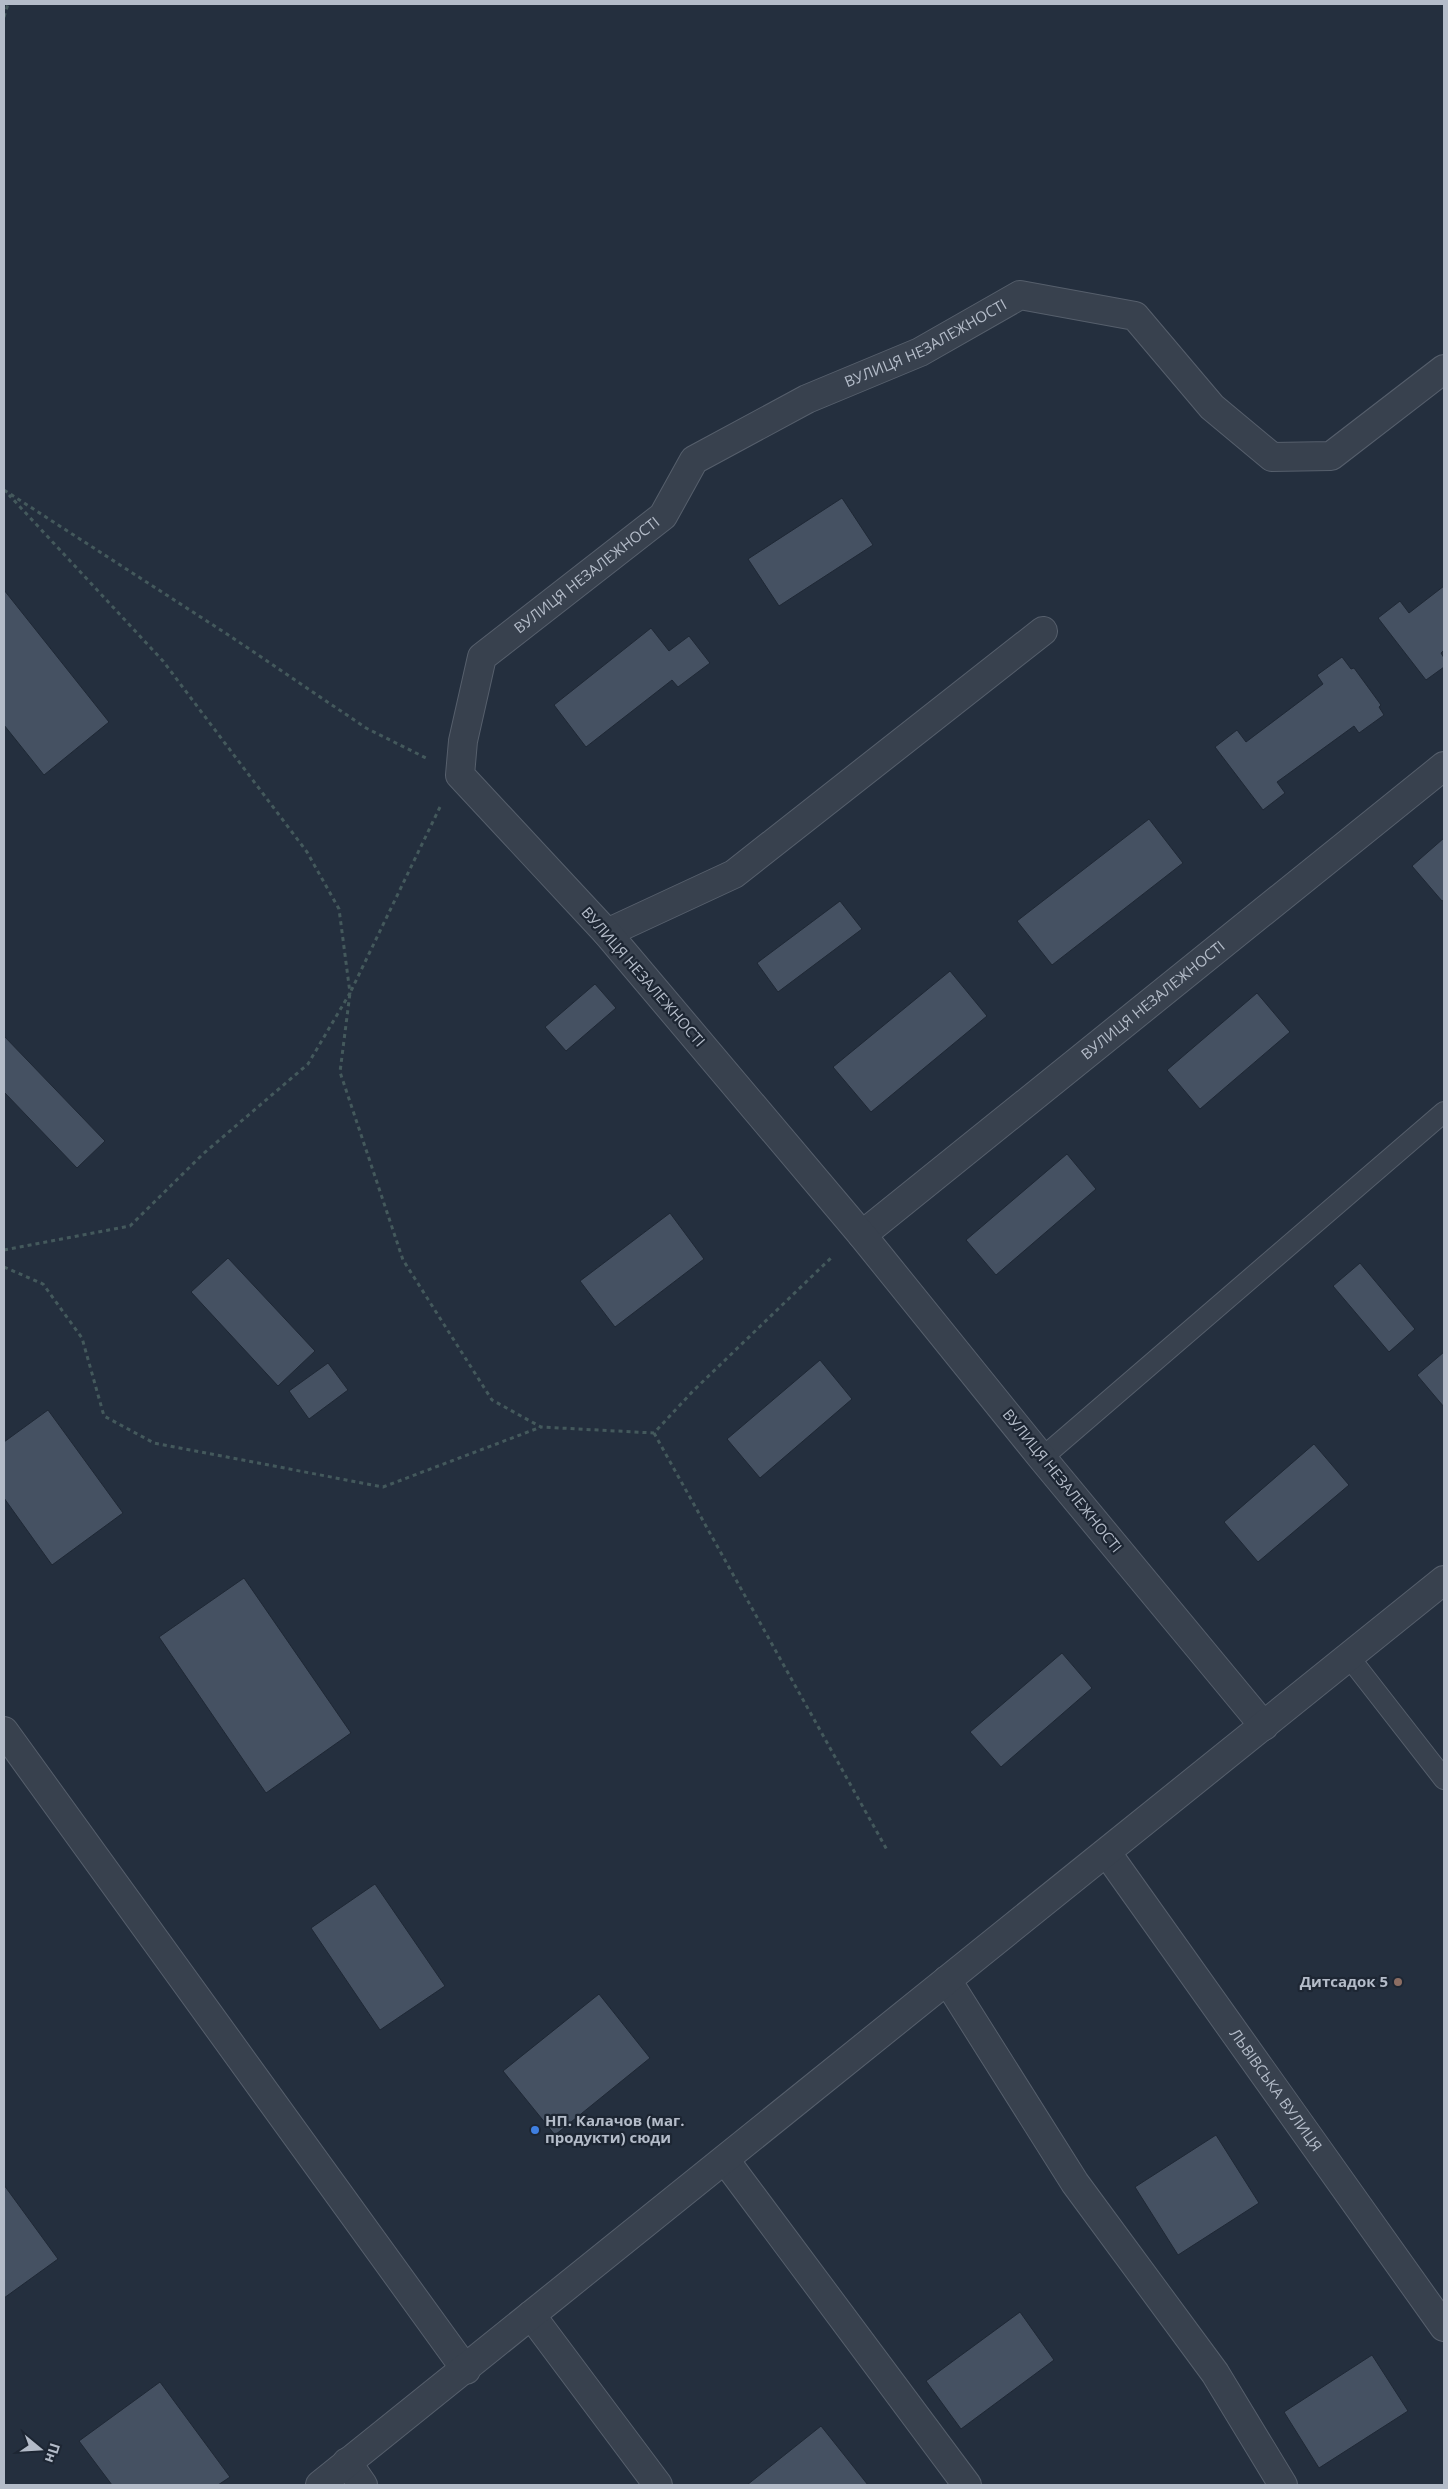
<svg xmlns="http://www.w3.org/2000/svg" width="1448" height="2489" viewBox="0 0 1448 2489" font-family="'Open Sans',sans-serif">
<rect width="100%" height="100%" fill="#242f3e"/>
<g fill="#455162" stroke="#1f2835">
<polygon points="842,498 873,545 779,606 748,559"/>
<polygon points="1444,586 1444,650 1441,653 1444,658 1444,667 1426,680 1378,618 1400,601 1409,613"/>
<polygon points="4,590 109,722 44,775 4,725"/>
<polygon points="651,628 669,651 689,636 710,663 678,687 672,680 586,747 554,705"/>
<polygon points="1342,657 1351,669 1354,668 1381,705 1379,707 1384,715 1359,733 1354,726 1277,782 1285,793 1263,810 1215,747 1237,730 1246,742 1323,684 1317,675"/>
<polygon points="1149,819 1183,863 1052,965 1017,921"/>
<polygon points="1444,838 1444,900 1442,901 1412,866"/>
<polygon points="840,901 862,929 778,992 757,963"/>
<polygon points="950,971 987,1016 871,1112 833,1067"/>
<polygon points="595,984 616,1008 566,1051 545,1027"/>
<polygon points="1257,993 1290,1032 1200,1109 1167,1070"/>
<polygon points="4,1036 105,1141 77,1168 4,1092"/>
<polygon points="1067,1154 1096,1189 996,1275 966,1240"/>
<polygon points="670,1213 704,1259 615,1327 580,1281"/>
<polygon points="228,1258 315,1351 278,1386 191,1292"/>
<polygon points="1360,1263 1415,1329 1389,1352 1333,1286"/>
<polygon points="1444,1352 1444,1407 1417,1375"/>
<polygon points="820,1360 852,1399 760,1478 727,1439"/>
<polygon points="328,1363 348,1390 309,1419 289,1391"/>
<polygon points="48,1410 123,1513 52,1565 4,1498 4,1442"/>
<polygon points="1314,1444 1349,1485 1258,1562 1224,1522"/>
<polygon points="244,1578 351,1733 266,1793 159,1637"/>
<polygon points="1062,1653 1092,1688 1001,1767 970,1732"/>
<polygon points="375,1884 445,1986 380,2030 311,1928"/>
<polygon points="599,1994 650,2058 555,2135 503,2071"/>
<polygon points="1216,2135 1259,2203 1178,2255 1135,2187"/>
<polygon points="4,2185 58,2259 4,2298"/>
<polygon points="1020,2312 1054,2360 961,2429 926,2381"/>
<polygon points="1372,2355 1408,2411 1319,2468 1284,2412"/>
<polygon points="160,2382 230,2477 218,2485 112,2485 79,2441"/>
<polygon points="821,2426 868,2485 747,2485"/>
</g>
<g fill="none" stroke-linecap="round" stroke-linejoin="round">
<g stroke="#565f6c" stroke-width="22">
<g id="service">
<polyline points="1042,1458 1444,1112"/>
<polyline points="1349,1657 1444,1779"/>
</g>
</g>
<g stroke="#565f6c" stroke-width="30">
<g id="minor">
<polyline points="607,933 734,874 1043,631"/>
<path id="s1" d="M862 1235 1444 766"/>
<path id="s2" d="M1264 1726 1042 1458 862 1235 607 933 460 775 463 741 482 657 663 516 694 460 807 399 920 352 1020 295 1135 316 1212 407 1272 457 1331 456 1444 369"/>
<polyline points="4,1731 466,2370"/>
<path id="s3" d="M1107 1853 1444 2327"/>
<polyline points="947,1980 1075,2183 1215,2373 1283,2485"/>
<polyline points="725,2160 967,2485"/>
<polyline points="531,2315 658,2485"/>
<polyline points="347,2462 363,2485"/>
<polyline points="320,2485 1444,1580"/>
</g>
</g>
<g stroke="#44595c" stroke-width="3" stroke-dasharray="4 4" stroke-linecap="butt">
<polyline points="4,17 8,4"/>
<polyline points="4,490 230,636 366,728 426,758"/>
<polyline points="440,807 350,993 340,1072 403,1260 492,1400 541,1427 654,1433 693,1391 833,1256"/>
<polyline points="4,1250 130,1226 203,1154 308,1064 350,993 339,909 307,852 163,661 9,495"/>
<polyline points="4,1267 43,1284 82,1338 104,1416 154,1443 383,1487 541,1427"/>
<polyline points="654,1433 887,1850"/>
</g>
<use href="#service" stroke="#38414e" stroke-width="20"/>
<use href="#minor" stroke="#38414e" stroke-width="28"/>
</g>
<circle fill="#8d6e63" stroke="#1d2633" stroke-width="2" cx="1398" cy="1982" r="5"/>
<circle fill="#3f7fe0" stroke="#1d2633" stroke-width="2" cx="535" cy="2130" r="5"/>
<g text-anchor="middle" stroke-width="4.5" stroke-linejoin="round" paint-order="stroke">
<g font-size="15" fill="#b4bcc9" stroke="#1d2633">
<text dy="5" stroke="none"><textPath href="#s2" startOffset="1919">ВУЛИЦЯ НЕЗАЛЕЖНОСТІ</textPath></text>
<text dy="5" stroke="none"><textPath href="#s2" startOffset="1499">ВУЛИЦЯ НЕЗАЛЕЖНОСТІ</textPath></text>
<text transform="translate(643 977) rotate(49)" y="5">ВУЛИЦЯ НЕЗАЛЕЖНОСТІ</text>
<text dy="5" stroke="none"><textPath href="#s1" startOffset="374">ВУЛИЦЯ НЕЗАЛЕЖНОСТІ</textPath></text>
<text transform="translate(1062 1481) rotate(51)" y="5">ВУЛИЦЯ НЕЗАЛЕЖНОСТІ</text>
<text dy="5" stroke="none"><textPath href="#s3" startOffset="291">ЛЬВІВСЬКА ВУЛИЦЯ</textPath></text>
</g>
<g font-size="15" font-weight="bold" fill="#b4bcc9" stroke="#1d2633" text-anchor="end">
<text x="1388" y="1987">Дитсадок 5</text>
<text x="545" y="2126" text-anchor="start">НП. Калачов (маг.<tspan x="545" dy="17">продукти) сюди</tspan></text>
</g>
</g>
<rect width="1448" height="2489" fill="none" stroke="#b4bcc9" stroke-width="10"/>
<g transform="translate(40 2449) rotate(108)" stroke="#1d2633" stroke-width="4" paint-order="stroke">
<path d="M0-4L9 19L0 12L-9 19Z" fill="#b4bcc9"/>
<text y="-8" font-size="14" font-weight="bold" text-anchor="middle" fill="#b4bcc9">Пн</text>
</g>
</svg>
